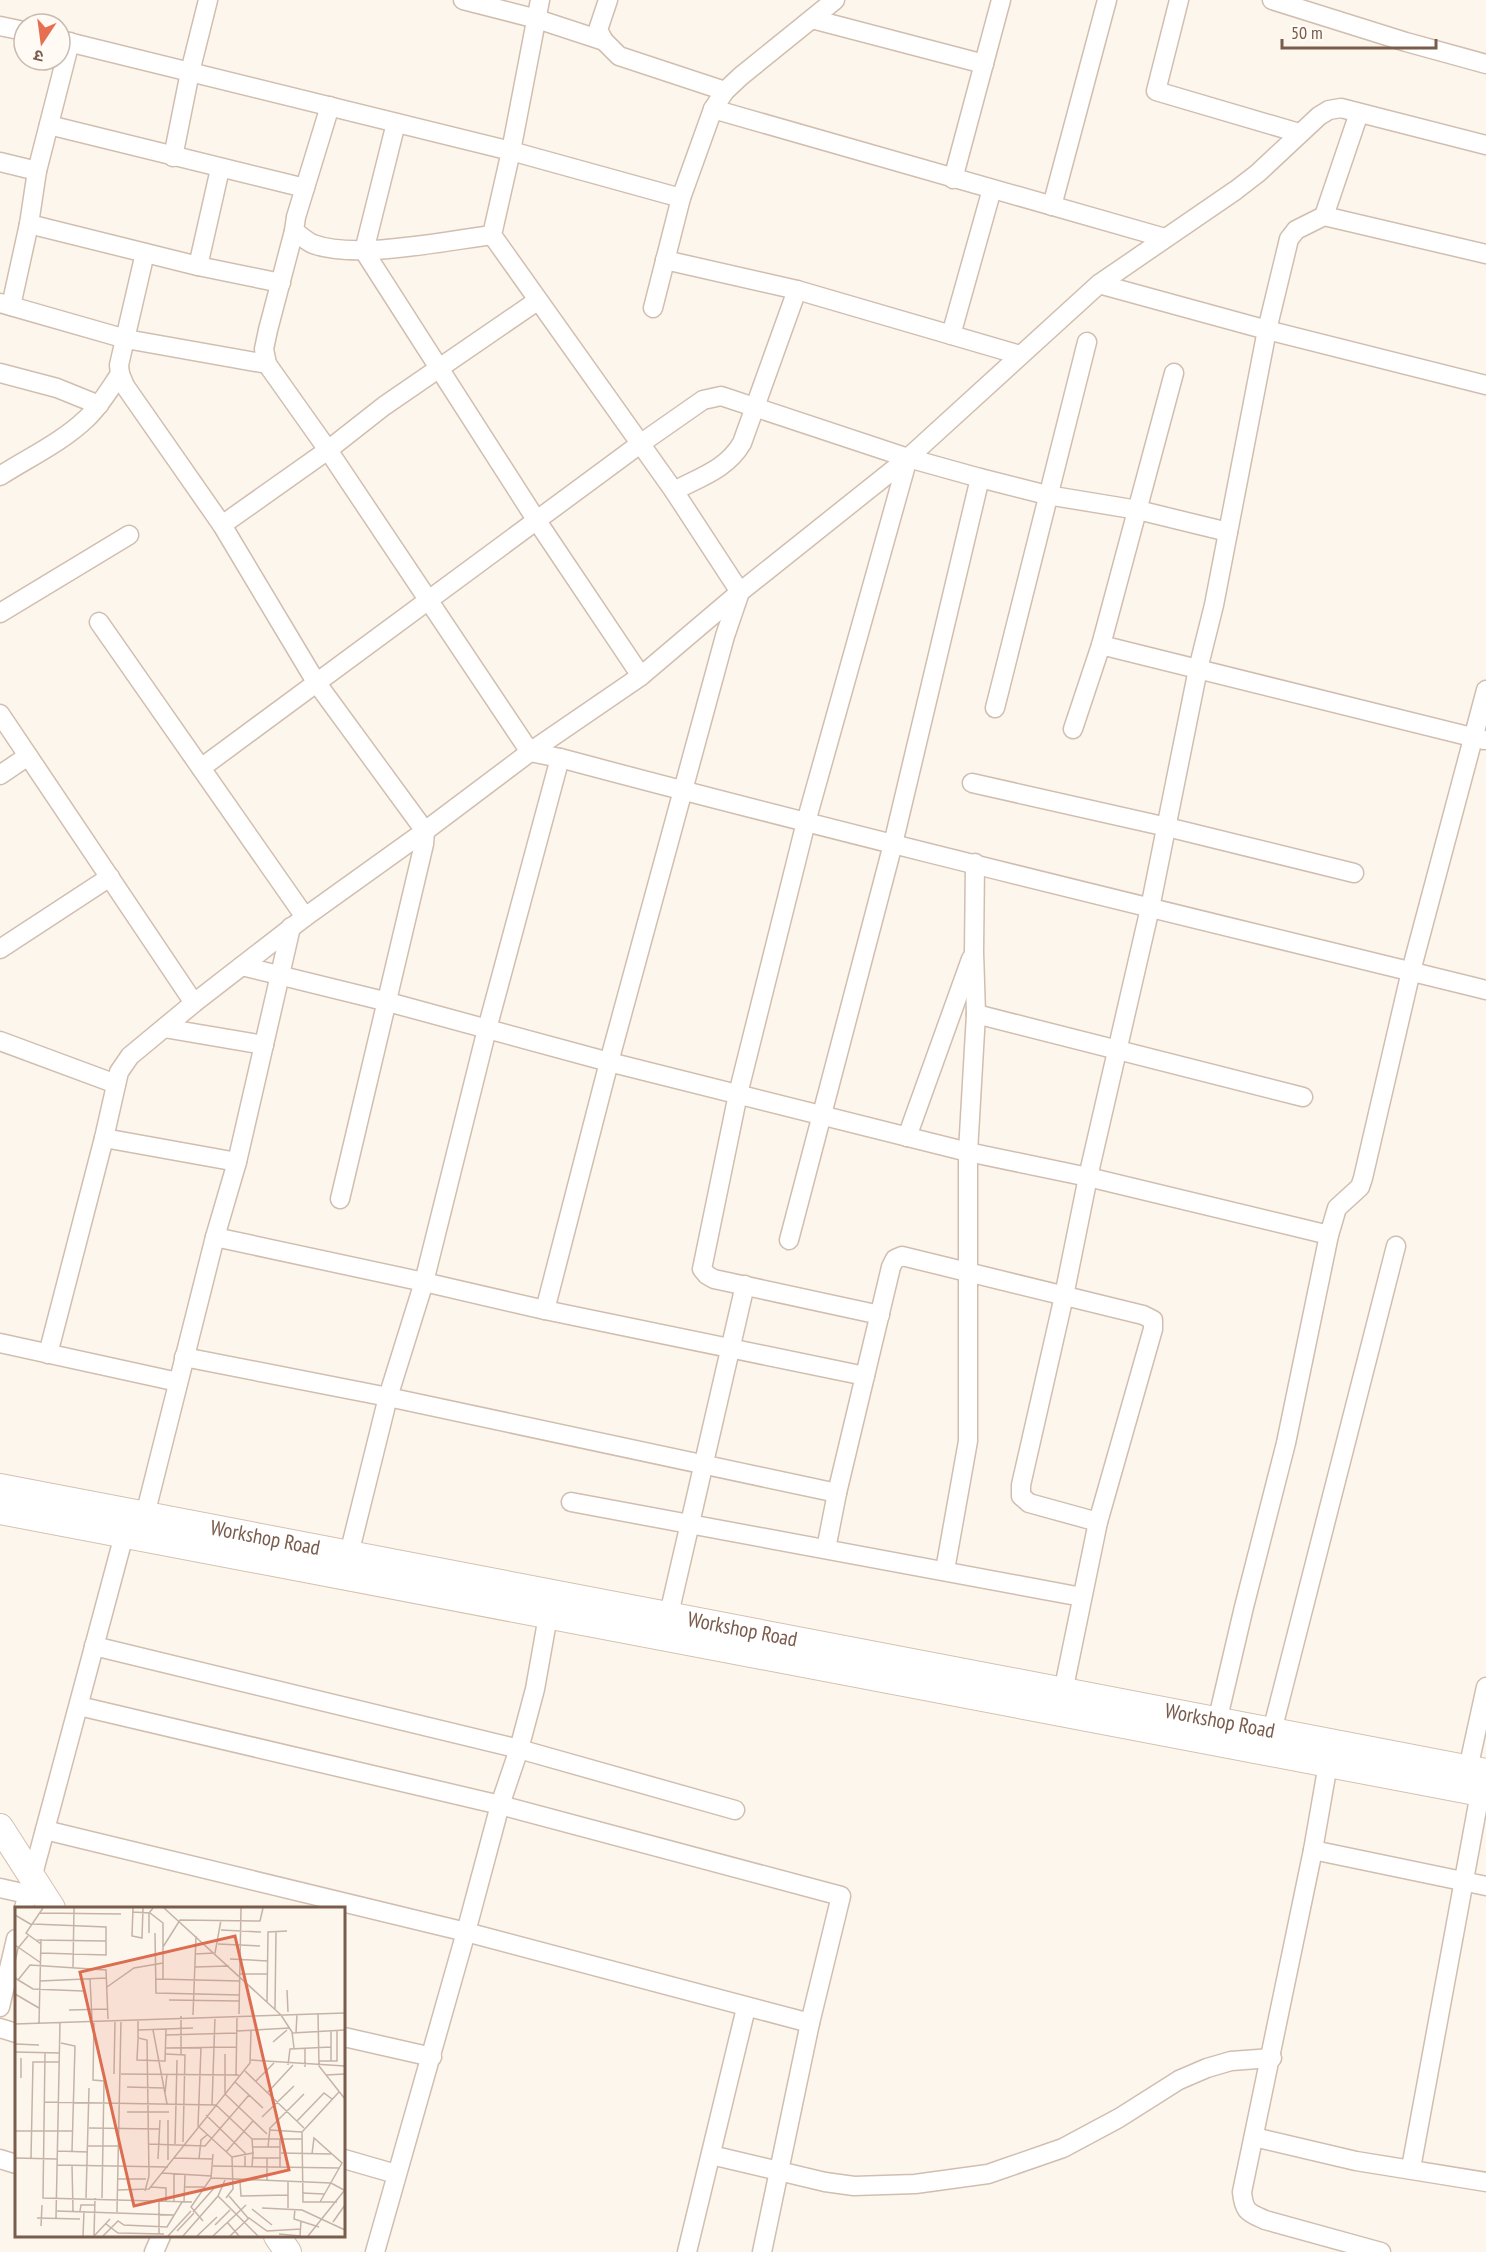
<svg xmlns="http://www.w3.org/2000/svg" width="1486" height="2252" viewBox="0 0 1486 2252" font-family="'PT Sans Narrow','Noto Sans Devanagari',sans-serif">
<rect width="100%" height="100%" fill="#fdf6ec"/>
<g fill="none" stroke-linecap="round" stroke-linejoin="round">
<g stroke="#d1beb0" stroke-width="21">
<g id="minor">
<polyline points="463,0 537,19 604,41 619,56 725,91"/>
<polyline points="540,0 511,151 492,235 674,491 740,592 725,636 609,1062 545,1310"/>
<polyline points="1179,0 1156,91 1299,133"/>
<polyline points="1272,0 1406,42 1486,64"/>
<polyline points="812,19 984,64"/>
<polyline points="0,26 24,31"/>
<polyline points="60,40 511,151 681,198"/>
<polyline points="604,41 598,30 608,0"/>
<path d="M330 106 296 217 294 231C300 235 306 241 313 244 356 260 445 241 492 235"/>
<polyline points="713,109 1165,238"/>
<polyline points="396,123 364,251 537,521 641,676"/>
<polyline points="49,125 305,188"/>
<polyline points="173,157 190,72 208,0"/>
<polyline points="0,162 37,171"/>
<polyline points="953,179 1001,0"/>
<polyline points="1052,206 1107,0"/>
<polyline points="1324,216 1486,254"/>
<polyline points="29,224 198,266 281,283"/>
<polyline points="145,253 119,365 120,374 125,386 222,525 316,682 425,831 424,844 340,1199"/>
<polyline points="665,260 797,290 1020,355"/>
<polyline points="198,266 220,169"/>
<polyline points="1099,284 1267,330 1486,385"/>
<polyline points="0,303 126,339 267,364 264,349 268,330 294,231"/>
<polyline points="11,306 29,224 37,171 70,42"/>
<polyline points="653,308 681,198 713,109 725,91 741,76 835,0"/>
<polyline points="951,335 992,189"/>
<path d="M267 364 328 450 530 752 560 758C867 840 1177 914 1486 990"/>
<polyline points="0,373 57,388 99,405"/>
<path d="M0 476C28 458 62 442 86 419 100 406 109 390 120 374"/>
<path d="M674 491C700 477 727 469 742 443L797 290"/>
<polyline points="222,525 328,450 384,406 537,301"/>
<polyline points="0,613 129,535"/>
<polyline points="99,622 305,917"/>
<polyline points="1101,645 1484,740"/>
<polyline points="995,708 1087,342"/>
<polyline points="0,714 194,1003"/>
<polyline points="1073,729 1101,645 1174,373"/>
<polyline points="201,768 640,444 703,400 721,396 908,458 980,478 1047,495 1138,510 1228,532"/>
<polyline points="0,775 28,756"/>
<polyline points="972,783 1167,827 1354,873"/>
<polyline points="0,949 110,877"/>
<polyline points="242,966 388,1002 609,1062 968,1152 1088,1177 1329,1235"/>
<polyline points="976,1014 1303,1097"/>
<polyline points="164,1028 264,1045"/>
<polyline points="0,1041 116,1084"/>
<polyline points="907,1137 971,959"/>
<polyline points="104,1138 237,1162"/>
<polyline points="215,1237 424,1282 545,1310 865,1376"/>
<polyline points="789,1240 893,844 980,478"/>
<polyline points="880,1315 714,1279 707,1275 702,1269 738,1094 806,822 908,458"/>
<polyline points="0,1343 178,1382"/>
<polyline points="48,1354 104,1138 119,1072 130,1056 194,1003 305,917 425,831 530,752 641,676 740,592 908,458 1099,284 1236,190 1258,173 1319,116 1329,110 1341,108 1486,145"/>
<polyline points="184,1357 388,1397 837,1493"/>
<polyline points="571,1502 1082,1597"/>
<polyline points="145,1515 215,1237 237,1162 291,927"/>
<polyline points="826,1549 837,1493 891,1267 895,1259 902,1256 1143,1315 1153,1320 1153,1329 1098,1522"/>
<polyline points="349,1554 388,1397 424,1282 487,1029 560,758"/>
<polyline points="945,1570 968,1441 968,1152 976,1014 974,952 975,863"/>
<polyline points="666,1627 745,1285"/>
<polyline points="94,1646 519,1749 735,1810"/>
<polyline points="1063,1692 1098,1522 1029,1503 1021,1496 1021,1485 1064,1296 1088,1177 1150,908 1198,669 1214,605 1267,330 1289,239 1296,230 1324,216 1359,113"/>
<polyline points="79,1706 500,1805 841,1896 810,2023 762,2252"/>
<polyline points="1217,1722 1244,1607 1286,1443 1329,1235 1337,1208 1360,1187 1363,1178 1411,971 1486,690"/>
<polyline points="1272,1731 1396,1246"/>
<path d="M1328 1764 1313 1850 1242 2192C1244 2212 1248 2212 1265 2220L1381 2252"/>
<polyline points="1468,1769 1486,1687"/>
<polyline points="45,1830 466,1932 810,2023"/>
<polyline points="1313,1850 1486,1886"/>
<polyline points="0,1888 27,1894"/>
<polyline points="24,1908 124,1535"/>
<polyline points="0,2007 16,1939"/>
<polyline points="0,2028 16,2033"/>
<polyline points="344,2037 432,2057"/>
<polyline points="1254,2137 1356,2161 1486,2182"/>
<polyline points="711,2155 825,2182 854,2186 915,2184 988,2174 1063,2148 1119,2118 1179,2080 1207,2068 1231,2061 1272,2058"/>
<polyline points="0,2159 16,2164"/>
<polyline points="344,2159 396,2174"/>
<polyline points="1411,2168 1480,1793"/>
<polyline points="154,2252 161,2236"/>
<polyline points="375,2252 466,1932 500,1805 519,1749 535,1689 548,1616"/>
<polyline points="687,2252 746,2008"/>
</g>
</g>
<g stroke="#d6c0b0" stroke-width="28">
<g id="secondary">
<path id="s1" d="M0 1487 1486 1772"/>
<polyline points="0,1511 1486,1794"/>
<polyline points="0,1827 52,1908"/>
<polyline points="277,2236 288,2252"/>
</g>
</g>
<use href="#minor" stroke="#fff" stroke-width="18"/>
<use href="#secondary" stroke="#fff" stroke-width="26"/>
</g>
<g text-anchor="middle" stroke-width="4.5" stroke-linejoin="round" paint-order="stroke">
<g font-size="21" fill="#7a5c4d" stroke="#fffaf3">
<text dy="7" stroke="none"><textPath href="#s1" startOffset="270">Workshop Road</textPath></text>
<text dy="7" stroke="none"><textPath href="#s1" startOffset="756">Workshop Road</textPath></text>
<text dy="7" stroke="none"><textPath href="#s1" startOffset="1242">Workshop Road</textPath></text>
</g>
</g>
<g transform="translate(15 1907)">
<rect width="330" height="330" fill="#fdf6ec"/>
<path fill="none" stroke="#c5b3a7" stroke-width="1.5" d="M118 1 117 29 127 31 128 1M149 1 266 108M118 5 135 6 148 16V72M25 6 106 7M0 8 17 18M18 17 91 20V48L26 46M206 23 246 25M134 26V6L138 1M140 26 141 86 225 88M20 33 91 34M26 37 11 26 28 1M203 37 245 39M0 38 26 56M148 40 165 13 245 14 248 1M180 47 200 46 206 13M215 52 253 54M0 55 3 41 13 29M180 60 214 59M58 61 59 1M225 67H252M0 71 18 82 68 84M75 72 77 112M141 72 225 74M3 73 15 58 91 63 93 112M25 74 92 71M92 80 119 61 148 56M272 83 273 105M0 87 24 101M154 93 224 94M252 95 253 25 272 24M260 102 261 24M54 103 93 102M303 106 304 159 330 192M224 107 226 1M178 108 181 29M266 108 277 125 279 141M123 113V131L132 133 134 269 130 284M79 114 78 173 89 174 87 291M0 117 330 106M24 117 26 32M123 123 178 121M138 123 152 197M222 124 275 121M316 124V154M277 126 330 123M281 126 282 107M151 128 222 126M123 132 122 153 150 154 151 122M258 135 272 123M46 136 60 139 57 244M0 137 24 138M186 140 183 219 217 250 218 282 211 291M151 141 222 140M0 145 45 146M30 146 28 291 177 295M151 147 170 148 168 235M166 147V109M210 147V187L252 227M236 153 330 159M304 154H322V124M273 158 275 142 316 140M290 160V141M230 164 289 221M99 167 100 114M106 167 224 168M311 168 330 167M221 169 222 109M6 171V151M241 174 259 156M220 175 248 201M112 180 148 181M253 185 278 158M150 186 152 167M29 195 201 198 237 232M197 198 200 110M112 205H154M191 208 230 246V260M247 210 279 179M282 214 309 186 317 192M74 221 144 222M254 223 287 225M0 224H58M265 232V260M133 237 190 239 234 188M160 237 162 153M73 239H103M238 240H265M253 240 255 221 289 187M42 244 73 245M211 245 238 214M238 246 237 232H287M266 246 316 247M297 247 299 231 327 256 305 295M217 250 238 246 237 260M0 251 42 252M16 251 18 155H44M159 251 198 252M237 251H266M143 252 145 213M184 252 186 233 192 228M153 253V213M42 258 153 260M57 258 58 304M198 259 325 261M147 266 196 269M196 271 316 276 329 283M102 272H131M252 274V251M225 275 226 289 273 288M273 275V301M136 280 151 281V294M170 280H189M102 283 134 282 235 156 236 124M287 286 309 287M203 289 243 329M214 289 233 311M71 291 74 181M144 294V327M159 294V267M169 295 170 267M322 295H288L287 225 324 185M247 301 287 303 330 323M237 302 257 318M280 302 279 312 304 320M42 304 159 308M65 304 66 298H80M102 305 106 113M178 305 200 280M22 311 65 312M41 311 45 115M188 314 176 300 196 271 198 247M212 315 224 329M318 315 330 298M91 317 103 326 149 327M200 318 215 303M26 319 27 298M162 324 179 306M264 327 285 329 286 314M80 328 95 312M68 329 69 304M79 329 80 291M88 329 103 314 109 318 152 320 167 295M153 329 176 304M168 329 203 289 210 273M182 329 202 310M198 329 231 298M215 329 234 311 252 324 286 322M293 329 329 284"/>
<path fill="#dc6d51" fill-opacity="0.15" stroke="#dc6d51" stroke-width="3" d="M220 29 274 263 119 299 65 65Z"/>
<rect width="330" height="330" fill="none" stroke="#7a5c4d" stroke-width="3"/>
</g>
<g transform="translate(42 42) rotate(193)"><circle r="28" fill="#fffaf3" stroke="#cabbb1" stroke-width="1.5"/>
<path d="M0-4.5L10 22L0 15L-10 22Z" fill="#e76f51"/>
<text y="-9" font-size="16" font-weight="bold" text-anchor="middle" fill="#7a5c4d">उ</text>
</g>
<path d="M1282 39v9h154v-9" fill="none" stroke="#7a5c4d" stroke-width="3"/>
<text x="1291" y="39" font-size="18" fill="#7a5c4d" stroke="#fffaf3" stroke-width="4.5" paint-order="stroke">50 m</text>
</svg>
